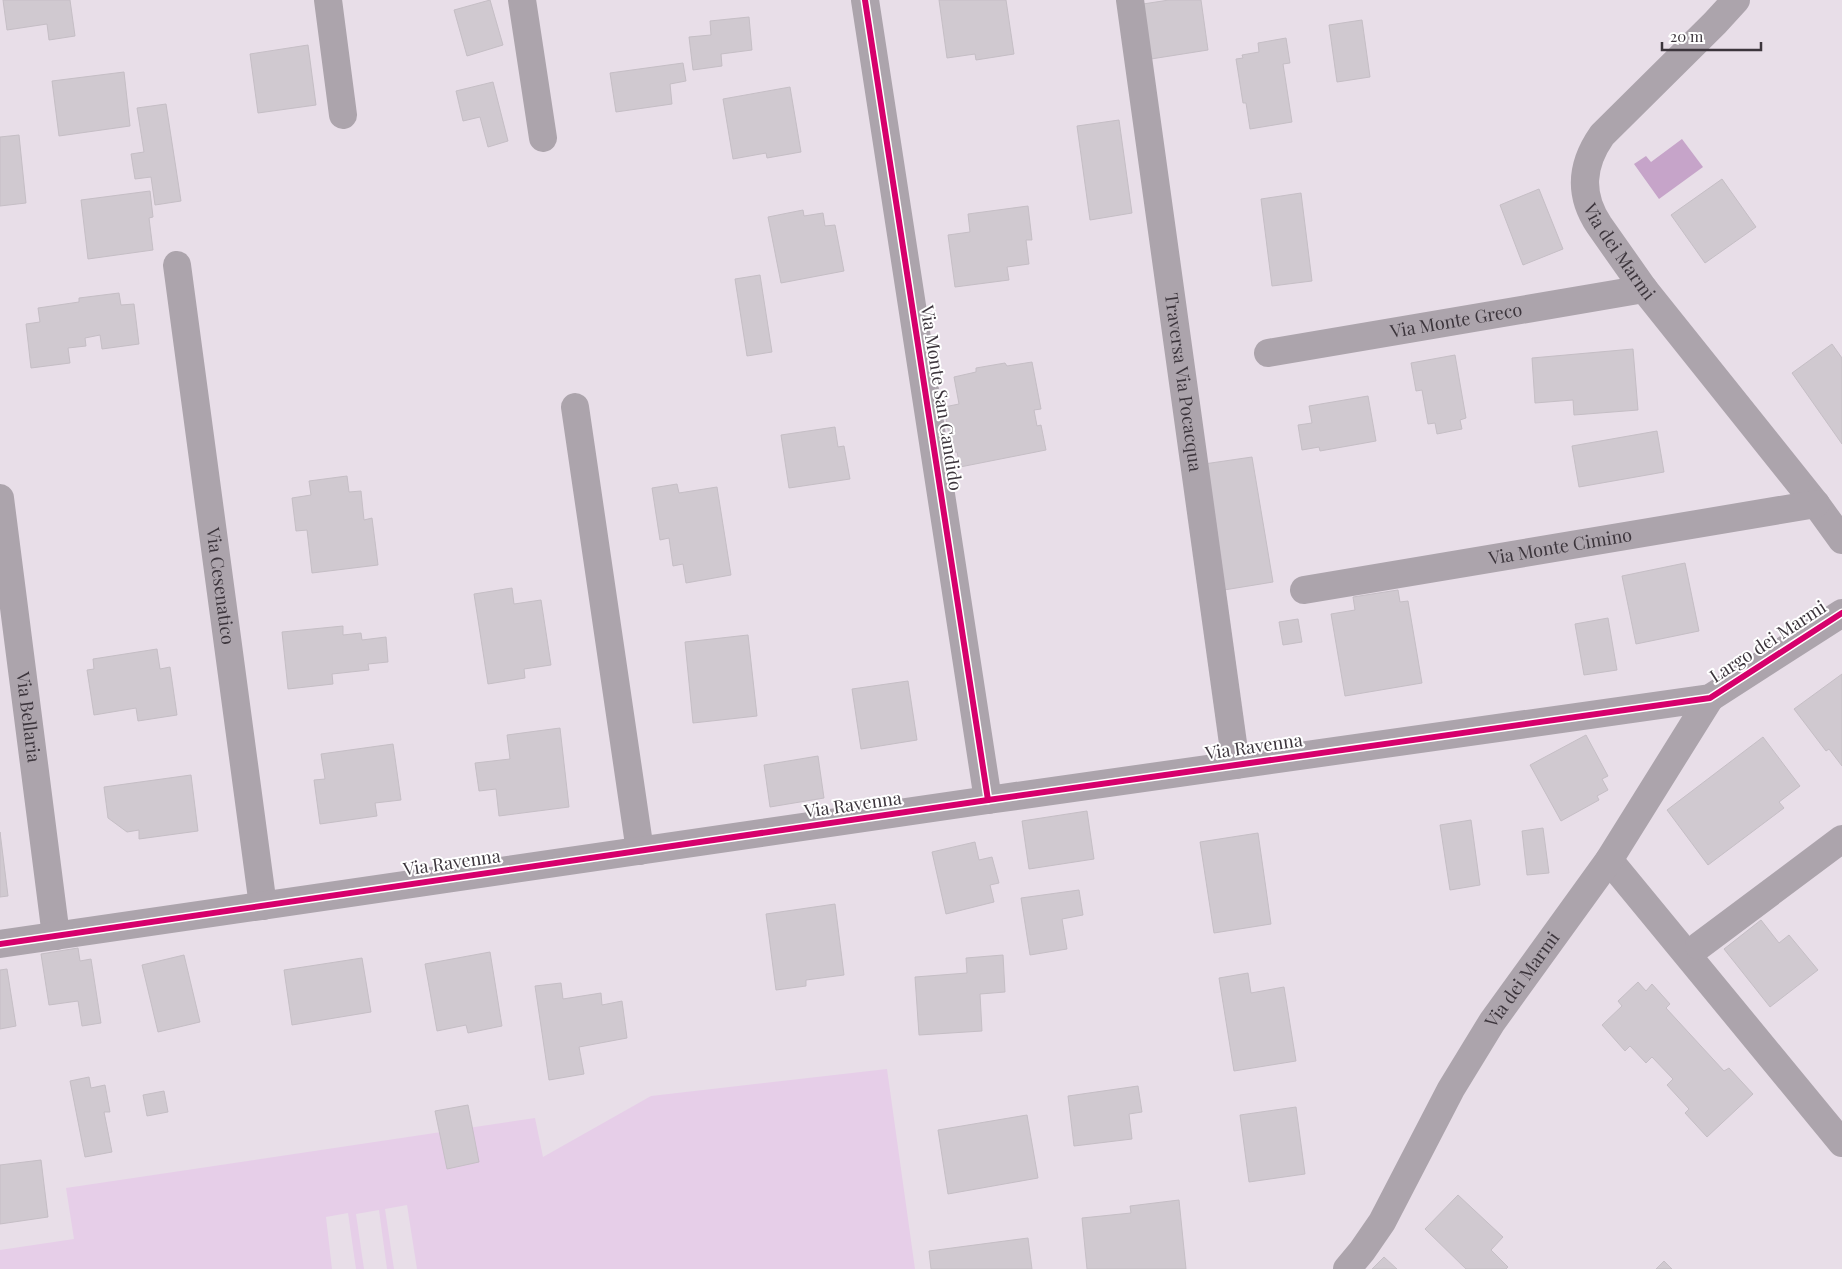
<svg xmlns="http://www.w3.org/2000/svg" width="1842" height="1269" viewBox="0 0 1842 1269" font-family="'Playfair Display',serif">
<rect width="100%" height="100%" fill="#e8dee8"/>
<polygon fill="#e6cee8" points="887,1069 915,1269 417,1269 407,1205 385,1209 394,1269 387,1269 379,1210 356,1214 364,1269 356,1269 348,1213 326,1217 332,1269 0,1269 0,1250 74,1239 66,1188 535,1118 543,1157 651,1096"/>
<polygon fill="#c6a4c9" points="1682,139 1703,167 1659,199 1634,164 1646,156 1651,162"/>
<g fill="#d0c9d0" stroke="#c5bec5">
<polygon points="3,0 70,0 75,36 49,40 47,24 7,30"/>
<polygon points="490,0 503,45 467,56 454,10"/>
<polygon points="939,0 1006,0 1014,54 976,60 975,54 947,58"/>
<polygon points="1169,0 1201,0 1208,50 1151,59 1143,4"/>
<polygon points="749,17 752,50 721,54 722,66 693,70 689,37 711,35 710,21"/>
<polygon points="1362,20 1370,77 1337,82 1329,25"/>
<polygon points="1286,38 1290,63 1283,64 1292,122 1250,129 1246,103 1243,103 1236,59 1243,58 1242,55 1259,52 1258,43"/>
<polygon points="308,45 316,105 258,113 250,54"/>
<polygon points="683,63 686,81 670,84 672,104 616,112 610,73"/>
<polygon points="124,72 130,126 59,136 52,81"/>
<polygon points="493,82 508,141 488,147 480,117 463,121 456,91"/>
<polygon points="790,87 801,152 767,158 766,153 733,159 723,99"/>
<polygon points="166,104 181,201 155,205 151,177 135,179 131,154 144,152 137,108"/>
<polygon points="1119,120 1132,213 1090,220 1077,126"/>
<polygon points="19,135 26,203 0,206 0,137"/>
<polygon points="1722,179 1756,227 1705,263 1671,215"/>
<polygon points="1539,189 1563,249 1523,265 1500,205"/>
<polygon points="150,191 153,217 149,218 153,250 88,259 81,200"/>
<polygon points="1301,193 1312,281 1272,286 1261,199"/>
<polygon points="1028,206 1032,240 1026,240 1029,264 1007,267 1009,280 955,287 948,235 970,232 968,214"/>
<polygon points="803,210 804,216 823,213 825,226 835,225 844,271 781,283 768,217"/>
<polygon points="760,275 772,352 747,356 735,279"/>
<polygon points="119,293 121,305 134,304 139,344 102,349 100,335 85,338 86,346 68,348 70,363 31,368 26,324 40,322 38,308 79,302 79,298"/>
<polygon points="1832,344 1842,358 1842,444 1792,373"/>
<polygon points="1633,349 1638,410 1574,415 1573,400 1535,403 1532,358"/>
<polygon points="1455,355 1466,418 1460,420 1462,429 1437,434 1435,423 1428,424 1422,390 1416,391 1411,363"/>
<polygon points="1032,362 1041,409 1034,410 1037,426 1041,425 1046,450 960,467 957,452 952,452 944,407 959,404 954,377 976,372 976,368 1005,363 1007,366"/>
<polygon points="1368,396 1376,441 1320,451 1319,447 1302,450 1298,425 1312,423 1309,406"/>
<polygon points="835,427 838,447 844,446 850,479 789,488 781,435"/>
<polygon points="1657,431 1664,472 1579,487 1572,446"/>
<polygon points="1252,457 1273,582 1224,590 1204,464"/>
<polygon points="347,476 349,492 361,491 364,520 372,518 378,565 312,573 307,530 296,531 292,498 311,495 309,481"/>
<polygon points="677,484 679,493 717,487 731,575 686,583 683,564 673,566 669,538 660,540 652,488"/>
<polygon points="1685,563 1699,631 1636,644 1622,576"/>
<polygon points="512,588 514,604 541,600 551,665 524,669 525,678 488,684 474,594"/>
<polygon points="1398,590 1400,602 1408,601 1422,683 1345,696 1331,614 1355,610 1353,597"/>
<polygon points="1608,618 1617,670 1584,675 1575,624"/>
<polygon points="1298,619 1302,642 1283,645 1279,622"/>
<polygon points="343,626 343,635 361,633 362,640 386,637 388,662 368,664 369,670 332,674 333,684 288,689 282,632"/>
<polygon points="748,635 757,716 693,723 685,642"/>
<polygon points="157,649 160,669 170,667 177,715 138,721 136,708 94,715 87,670 94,669 93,659"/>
<polygon points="1842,674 1842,766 1829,749 1826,751 1794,709"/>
<polygon points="908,681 917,740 861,749 852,689"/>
<polygon points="560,728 569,807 499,816 496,789 479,791 475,763 510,759 507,735"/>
<polygon points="1586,735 1608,776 1602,779 1608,790 1597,796 1599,800 1561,821 1530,765"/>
<polygon points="1763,737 1800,786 1779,802 1784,808 1708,865 1667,810"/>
<polygon points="393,744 401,800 375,803 377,816 320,824 314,780 325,779 321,754"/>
<polygon points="818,756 824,798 770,807 764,765"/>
<polygon points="191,775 198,831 139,839 139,830 127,832 108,818 104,787"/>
<polygon points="1087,811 1094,859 1029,869 1022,821"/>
<polygon points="1471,820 1480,885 1450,890 1440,825"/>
<polygon points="1543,828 1549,873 1527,875 1522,831"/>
<polygon points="0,832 8,896 0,897"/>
<polygon points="1258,833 1271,924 1214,933 1200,842"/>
<polygon points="975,842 979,860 992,857 999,883 990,885 994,902 946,914 932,852"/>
<polygon points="1079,890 1083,915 1062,919 1067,949 1030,955 1021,898"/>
<polygon points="835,904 844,975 806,980 806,986 776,990 766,914"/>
<polygon points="1761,920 1779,943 1789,935 1818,970 1770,1007 1724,949"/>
<polygon points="78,948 80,961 91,959 101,1023 82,1026 78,1001 49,1005 41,954"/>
<polygon points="490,952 502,1026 468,1033 466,1025 437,1031 425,964"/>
<polygon points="184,955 200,1022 158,1032 142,965"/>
<polygon points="1003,955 1005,992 980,994 982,1031 919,1035 915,977 967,973 966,958"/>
<polygon points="362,958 371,1012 292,1025 284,970"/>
<polygon points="7,969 16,1026 0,1029 0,970"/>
<polygon points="1248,973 1251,993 1284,987 1296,1061 1234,1071 1219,978"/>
<polygon points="1638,982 1646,991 1652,984 1670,1004 1666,1008 1724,1071 1729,1068 1753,1094 1707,1137 1685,1113 1689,1109 1667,1085 1673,1079 1652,1057 1646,1063 1630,1046 1625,1051 1602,1025 1622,1006 1618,1001"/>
<polygon points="561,983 563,999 601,993 602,1005 622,1001 627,1038 579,1047 584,1074 549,1080 535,986"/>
<polygon points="89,1077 91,1088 105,1085 110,1112 104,1112 112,1152 85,1157 70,1081"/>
<polygon points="1138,1086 1142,1112 1129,1114 1132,1139 1074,1146 1068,1096"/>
<polygon points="164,1091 168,1112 147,1116 143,1095"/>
<polygon points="468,1105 479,1162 447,1169 435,1111"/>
<polygon points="1296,1107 1305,1174 1249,1182 1240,1115"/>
<polygon points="1027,1115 1038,1178 948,1194 938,1130"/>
<polygon points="41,1160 48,1217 0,1224 0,1165"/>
<polygon points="1458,1195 1503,1237 1491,1250 1508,1267 1506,1269 1466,1269 1425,1229"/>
<polygon points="1179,1200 1186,1269 1087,1269 1082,1218 1131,1213 1130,1206"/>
<polygon points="1028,1238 1032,1269 931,1269 929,1251"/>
<polygon points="1384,1257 1397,1269 1372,1269"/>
<polygon points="1664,1261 1672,1269 1656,1269"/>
</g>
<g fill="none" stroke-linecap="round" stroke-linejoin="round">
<g stroke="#aca4ac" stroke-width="28">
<polyline points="328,0 343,115"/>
<polyline points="522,0 543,138"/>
<polyline points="865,0 988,800"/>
<path id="s1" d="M1130 0 1236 765"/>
<path id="s2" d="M1736 0 1715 23 1602 135C1581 165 1579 195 1599 225L1644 289 1816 504 1842 540"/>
<path id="s3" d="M177 265 263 906"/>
<path id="s4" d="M1268 353 1644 289"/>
<polyline points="575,407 640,851"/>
<path id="s5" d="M0 498 56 936"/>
<path id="s6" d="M1304 590 1816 504"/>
<polyline points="1609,860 1842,1143"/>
<polyline points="0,944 988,800 1710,698 1842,613"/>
<polyline points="1699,946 1842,839"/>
<path id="s7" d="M1347 1269 1362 1251 1382 1222 1451 1089 1492 1022 1609 860 1710 698"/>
</g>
<g stroke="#fff" stroke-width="9">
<g id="cycleway">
<polyline points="865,0 988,800"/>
<polyline points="0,944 988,800 1710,698 1842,613"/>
</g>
</g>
<use href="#cycleway" stroke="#d6006c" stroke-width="6"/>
</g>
<g text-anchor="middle" stroke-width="4" stroke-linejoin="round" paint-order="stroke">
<g font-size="18" fill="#3c353c" stroke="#fff">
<text dy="6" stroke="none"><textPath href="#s2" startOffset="320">Via dei Marmi</textPath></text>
<text dy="6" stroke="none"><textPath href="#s4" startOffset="191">Via Monte Greco</textPath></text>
<text dy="6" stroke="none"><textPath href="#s1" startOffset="386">Traversa Via Pocacqua</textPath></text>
<text transform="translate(941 398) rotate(81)" y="6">Via Monte San Candido</text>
<text dy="6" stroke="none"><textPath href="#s6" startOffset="260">Via Monte Cimino</textPath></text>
<text dy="6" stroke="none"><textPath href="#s3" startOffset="324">Via Cesenatico</textPath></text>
<text transform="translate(1768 642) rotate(-33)" y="6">Largo dei Marmi</text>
<text dy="6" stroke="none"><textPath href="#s5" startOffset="221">Via Bellaria</textPath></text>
<text transform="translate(1254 747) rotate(-8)" y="6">Via Ravenna</text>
<text transform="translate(853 805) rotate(-8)" y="6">Via Ravenna</text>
<text transform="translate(452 863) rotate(-8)" y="6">Via Ravenna</text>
<text dy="6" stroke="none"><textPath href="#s7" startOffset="339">Via dei Marmi</textPath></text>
</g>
</g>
<path d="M1662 42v8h99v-8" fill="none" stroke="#3c353c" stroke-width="2.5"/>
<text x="1670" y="42" font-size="15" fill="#3c353c" stroke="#ffffff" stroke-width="4" paint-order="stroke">20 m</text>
</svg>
